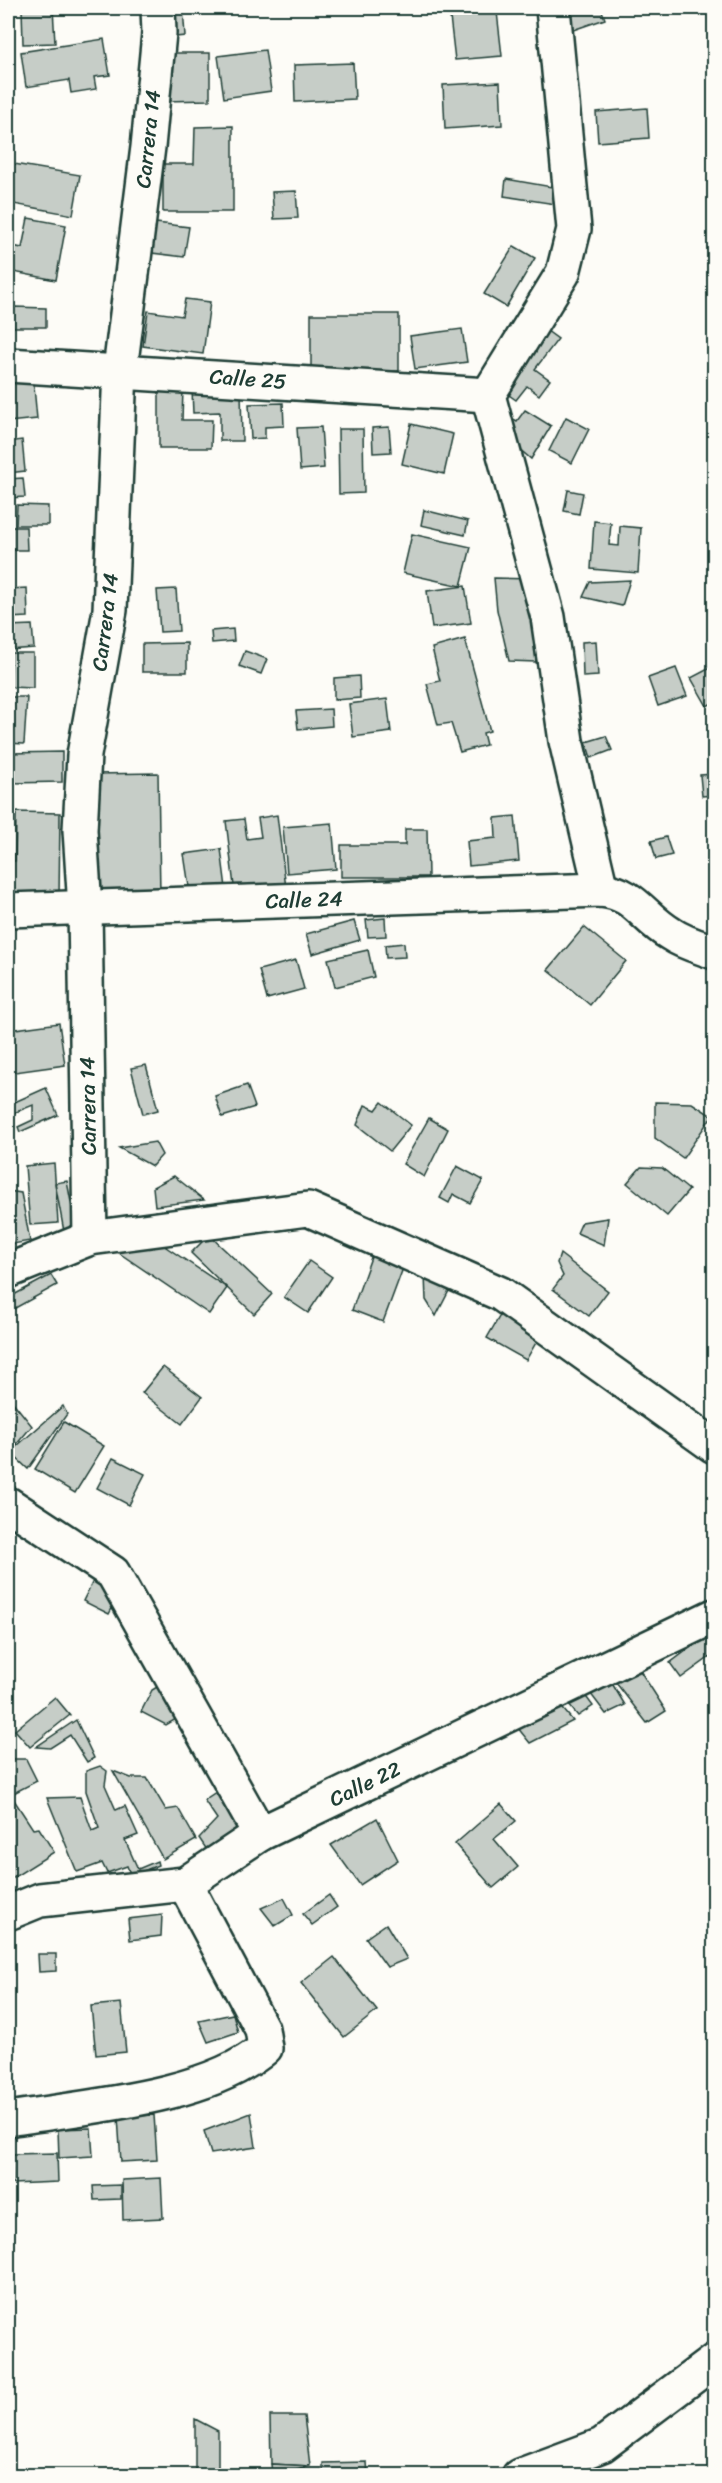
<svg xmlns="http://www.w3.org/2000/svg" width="722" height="2483" viewBox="0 0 722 2483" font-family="Sriracha,sans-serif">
<rect width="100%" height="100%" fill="#fdfcf7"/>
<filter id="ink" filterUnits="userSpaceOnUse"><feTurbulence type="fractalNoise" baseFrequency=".0167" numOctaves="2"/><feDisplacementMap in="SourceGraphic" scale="12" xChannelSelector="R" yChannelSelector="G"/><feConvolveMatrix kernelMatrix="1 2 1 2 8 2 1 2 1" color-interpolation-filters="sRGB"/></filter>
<g filter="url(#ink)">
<g fill="#c6cdc7" stroke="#1f3d34" stroke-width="1.5">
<polygon points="22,8 53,8 55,43 23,44"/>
<polygon points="163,8 183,8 185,36 166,38"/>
<polygon points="565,8 601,8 605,19 573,30"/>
<polygon points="497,12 502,56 455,60 450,17"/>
<polygon points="104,39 110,75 94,77 96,89 71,93 69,80 26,87 21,52"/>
<polygon points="265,50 271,91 224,98 218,56"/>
<polygon points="164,53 210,53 210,100 164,101"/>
<polygon points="353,63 355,99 295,102 294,65"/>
<polygon points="500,82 502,125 445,129 443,85"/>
<polygon points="647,108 649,138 598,142 596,112"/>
<polygon points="233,126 233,212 163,212 163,164 194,164 195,127"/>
<polygon points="8,163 80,175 73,215 8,203"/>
<polygon points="506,179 558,188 555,204 504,196"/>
<polygon points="296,191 298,218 274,219 272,192"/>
<polygon points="28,218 66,225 56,280 8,271 8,245 22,248"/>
<polygon points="156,223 189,227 184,257 152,253"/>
<polygon points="514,246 535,258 506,307 484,294"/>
<polygon points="185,299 210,302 203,354 143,346 148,311 182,316"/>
<polygon points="14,307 46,308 46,327 13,327"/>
<rect x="311" y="314" width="88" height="57"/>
<polygon points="543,328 558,339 535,369 550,380 539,395 527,386 516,400 499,388"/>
<polygon points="462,329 467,362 415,369 410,336"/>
<polygon points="33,376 37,419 8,422 8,379"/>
<polygon points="159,389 183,389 182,420 212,420 211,448 159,448"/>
<polygon points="241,389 242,441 220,441 220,412 193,413 192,390"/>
<polygon points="283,403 284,426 265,427 265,438 251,439 249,404"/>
<polygon points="525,410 551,426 531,459 503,435 510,417 517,421"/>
<polygon points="566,417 589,429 572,463 549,451"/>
<polygon points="411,424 453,434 444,474 402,464"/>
<polygon points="321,427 324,468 300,470 297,428"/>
<polygon points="389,427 391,452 373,453 372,428"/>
<polygon points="338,429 363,429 364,493 339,494"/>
<polygon points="22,440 25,471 8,473 8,442"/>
<polygon points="23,478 25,497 8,498 8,479"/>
<polygon points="568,490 583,493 579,514 564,511"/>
<polygon points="17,505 48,506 48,525 16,525"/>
<polygon points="424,510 468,521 465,535 421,525"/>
<polygon points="594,521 611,523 609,545 619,546 620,526 641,528 638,573 591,569"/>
<polygon points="8,527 26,527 27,550 8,550"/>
<polygon points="412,534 471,547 461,586 403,573"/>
<polygon points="494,578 531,579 536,662 509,661 497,610"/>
<polygon points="630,580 622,606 583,597 590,582"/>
<polygon points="465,586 471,623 432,628 427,591"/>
<polygon points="27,588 28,617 8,618 8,589"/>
<polygon points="176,589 179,631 160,632 157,590"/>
<polygon points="32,625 34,648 8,650 8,626"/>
<polygon points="233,629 234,641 212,643 211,631"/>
<polygon points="465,639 490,731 483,733 486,745 460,752 451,723 438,725 427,684 440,681 432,648"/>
<polygon points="596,641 598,676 583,677 582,642"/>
<polygon points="187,643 187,672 142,672 142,644"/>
<polygon points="245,651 267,659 261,674 239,666"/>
<polygon points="11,653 33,653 33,688 10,687"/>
<polygon points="714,666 714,702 707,706 691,678"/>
<polygon points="676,668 687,696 658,706 648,678"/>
<polygon points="359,676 360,698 334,700 334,678"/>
<polygon points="9,697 27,697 24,744 8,743"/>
<polygon points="387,699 391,732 353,737 349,704"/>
<polygon points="331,709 332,726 298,729 296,711"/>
<polygon points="606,736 612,750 591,758 586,742"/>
<polygon points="62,752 62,782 9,783 9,753"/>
<polygon points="158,773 160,895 97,896 94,774"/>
<polygon points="714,774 714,795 702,796 700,775"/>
<polygon points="16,812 60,813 59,899 8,899 8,861 15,861"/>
<polygon points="277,815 286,888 235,894 226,821 244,819 247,839 261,837 258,818"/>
<polygon points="515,816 519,861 469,866 467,841 496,838 495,818"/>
<polygon points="332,823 336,869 287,873 283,827"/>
<polygon points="405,829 427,829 428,877 341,877 341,845 405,845"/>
<polygon points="666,837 672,855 656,859 651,841"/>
<polygon points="221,849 226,888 190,893 184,854"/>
<polygon points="385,918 386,936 368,937 366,920"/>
<polygon points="354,921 360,940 312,954 306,934"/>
<polygon points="584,927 626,961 590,1005 548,970"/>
<polygon points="404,943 405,957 386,958 385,945"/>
<polygon points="368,950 374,977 335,987 328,959"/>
<polygon points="296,960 304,989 267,999 259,970"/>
<polygon points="59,1023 65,1065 8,1073 8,1030"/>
<polygon points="146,1065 158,1110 143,1114 131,1068"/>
<polygon points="247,1085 255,1107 222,1117 215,1096"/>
<polygon points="46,1088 58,1115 20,1132 18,1127 33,1120 33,1105 9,1115 8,1105"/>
<polygon points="382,1102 411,1125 390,1151 357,1125 365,1105 376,1110"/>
<polygon points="655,1102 692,1103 712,1116 683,1158 655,1138"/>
<polygon points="429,1118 448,1129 424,1177 403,1164"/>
<polygon points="155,1142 162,1155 152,1166 119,1148"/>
<polygon points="54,1163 58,1223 30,1225 25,1166"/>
<polygon points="457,1166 483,1180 470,1203 453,1194 449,1203 440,1198"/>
<polygon points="641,1167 662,1168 689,1190 667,1216 627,1183"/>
<polygon points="174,1176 204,1200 155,1206 153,1187"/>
<polygon points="67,1181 77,1234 65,1237 55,1183"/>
<polygon points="8,1191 21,1193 30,1241 13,1244 8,1213"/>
<polygon points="608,1218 604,1245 577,1233 582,1222"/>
<polygon points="209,1235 272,1294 254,1314 191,1253"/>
<polygon points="154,1239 227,1288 209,1314 119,1253"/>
<polygon points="374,1249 406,1260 383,1322 352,1310"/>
<polygon points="560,1254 608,1291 589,1316 553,1289 563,1276 557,1263"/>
<polygon points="309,1261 332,1277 308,1313 284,1297"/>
<polygon points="51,1275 57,1285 8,1312 8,1298"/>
<polygon points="425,1275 455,1279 436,1316 426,1300"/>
<polygon points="506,1305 545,1327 526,1360 487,1338"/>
<polygon points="163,1367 202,1397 182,1424 142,1393"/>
<polygon points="8,1396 32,1426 10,1452 8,1450"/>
<polygon points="63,1406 67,1414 28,1469 10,1452"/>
<polygon points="64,1422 104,1446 75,1493 35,1469"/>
<polygon points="113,1458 145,1474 129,1505 97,1488"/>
<polygon points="96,1575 118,1597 109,1614 83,1601"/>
<polygon points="714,1630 714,1654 681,1678 670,1663"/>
<polygon points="637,1666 666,1711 647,1723 613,1679"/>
<polygon points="607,1675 625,1705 606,1714 587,1689"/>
<polygon points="164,1683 183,1715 166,1725 141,1712 152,1690"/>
<polygon points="581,1690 593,1706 578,1716 564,1699"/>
<polygon points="55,1697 70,1715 30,1747 15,1730"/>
<polygon points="559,1704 573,1721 530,1743 517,1727"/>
<polygon points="76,1720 94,1758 87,1762 70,1735 50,1748 36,1747"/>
<polygon points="8,1756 12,1759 26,1759 37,1781 8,1796"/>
<polygon points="100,1766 107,1771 105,1785 116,1810 125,1806 138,1835 125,1840 138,1869 157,1861 158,1865 131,1876 127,1866 107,1873 102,1863 77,1872 47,1798 80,1797 92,1831 99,1828 86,1791 86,1771"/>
<polygon points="113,1771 131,1778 147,1778 166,1810 178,1808 196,1840 163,1859"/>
<polygon points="222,1788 247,1824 207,1850 199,1838 217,1819 204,1800"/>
<polygon points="14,1800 33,1829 39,1828 54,1852 8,1881 8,1804"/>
<polygon points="501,1804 516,1821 494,1839 518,1867 493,1888 455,1844"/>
<polygon points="377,1818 398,1860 360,1885 331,1845"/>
<polygon points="329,1895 337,1907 312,1925 303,1914"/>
<polygon points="284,1898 293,1915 275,1926 261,1908"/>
<polygon points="162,1915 161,1936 130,1940 128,1919"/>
<polygon points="386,1924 407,1959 387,1967 366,1938"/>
<polygon points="38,1954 56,1954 56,1971 39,1972"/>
<polygon points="334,1957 377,2011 344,2037 301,1983"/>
<polygon points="121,2003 126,2052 96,2055 91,2006"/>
<polygon points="233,2014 238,2032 208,2042 199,2021"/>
<polygon points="251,2113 256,2147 211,2154 204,2131"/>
<polygon points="154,2115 157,2160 121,2162 118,2117"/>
<polygon points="91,2128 93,2156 59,2158 58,2129"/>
<polygon points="57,2153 58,2182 12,2184 11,2154"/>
<polygon points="161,2178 163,2218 123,2220 122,2180"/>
<polygon points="121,2185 121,2199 94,2200 93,2186"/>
<polygon points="270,2416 304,2416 310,2466 271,2464"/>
<polygon points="195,2419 218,2431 218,2476 195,2476"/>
<polygon points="367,2462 368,2476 323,2476 323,2463"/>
<polygon points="271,2464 310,2466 285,2474 272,2474"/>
</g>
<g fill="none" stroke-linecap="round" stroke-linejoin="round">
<g stroke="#1f3d34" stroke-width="38">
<g id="street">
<polyline points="553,8 574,229 563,273 488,395 548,617 566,741 601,890"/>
<polyline points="8,365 488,395"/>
<path d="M8 910 601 890C635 893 643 918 671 934 684 943 700 947 714 952"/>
<polyline points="90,1238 85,908 80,830 84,755 110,610 120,370 148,147 159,33 158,8"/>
<polyline points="8,1271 90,1238 308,1209 501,1294 714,1446"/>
<polyline points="8,1504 113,1573 260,1834"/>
<polyline points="8,1913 40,1900 185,1884 260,1834 714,1616"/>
<path d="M8 2119C82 2107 208 2098 265 2048L262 2029 185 1884"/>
<polyline points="519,2476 602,2445 714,2361"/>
</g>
</g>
<use href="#street" stroke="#fdfcf7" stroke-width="33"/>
</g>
</g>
<g text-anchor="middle" stroke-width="5" stroke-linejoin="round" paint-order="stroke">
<g font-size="21" fill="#1f3d34" stroke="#fdfcf7">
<text transform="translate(148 139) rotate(-84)" y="7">Carrera 14</text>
<text transform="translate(248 379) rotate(4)" y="7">Calle 25</text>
<text transform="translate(105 622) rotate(-83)" y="7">Carrera 14</text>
<text transform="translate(304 900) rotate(-2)" y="7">Calle 24</text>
<text transform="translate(88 1106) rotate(-91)" y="7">Carrera 14</text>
<text transform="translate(365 1784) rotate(-26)" y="7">Calle 22</text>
</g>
</g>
<rect width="722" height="2483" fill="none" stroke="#fdfcf7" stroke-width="30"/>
<rect x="15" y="15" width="692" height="2453" fill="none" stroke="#1f3d34" stroke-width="2" filter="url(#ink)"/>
</svg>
